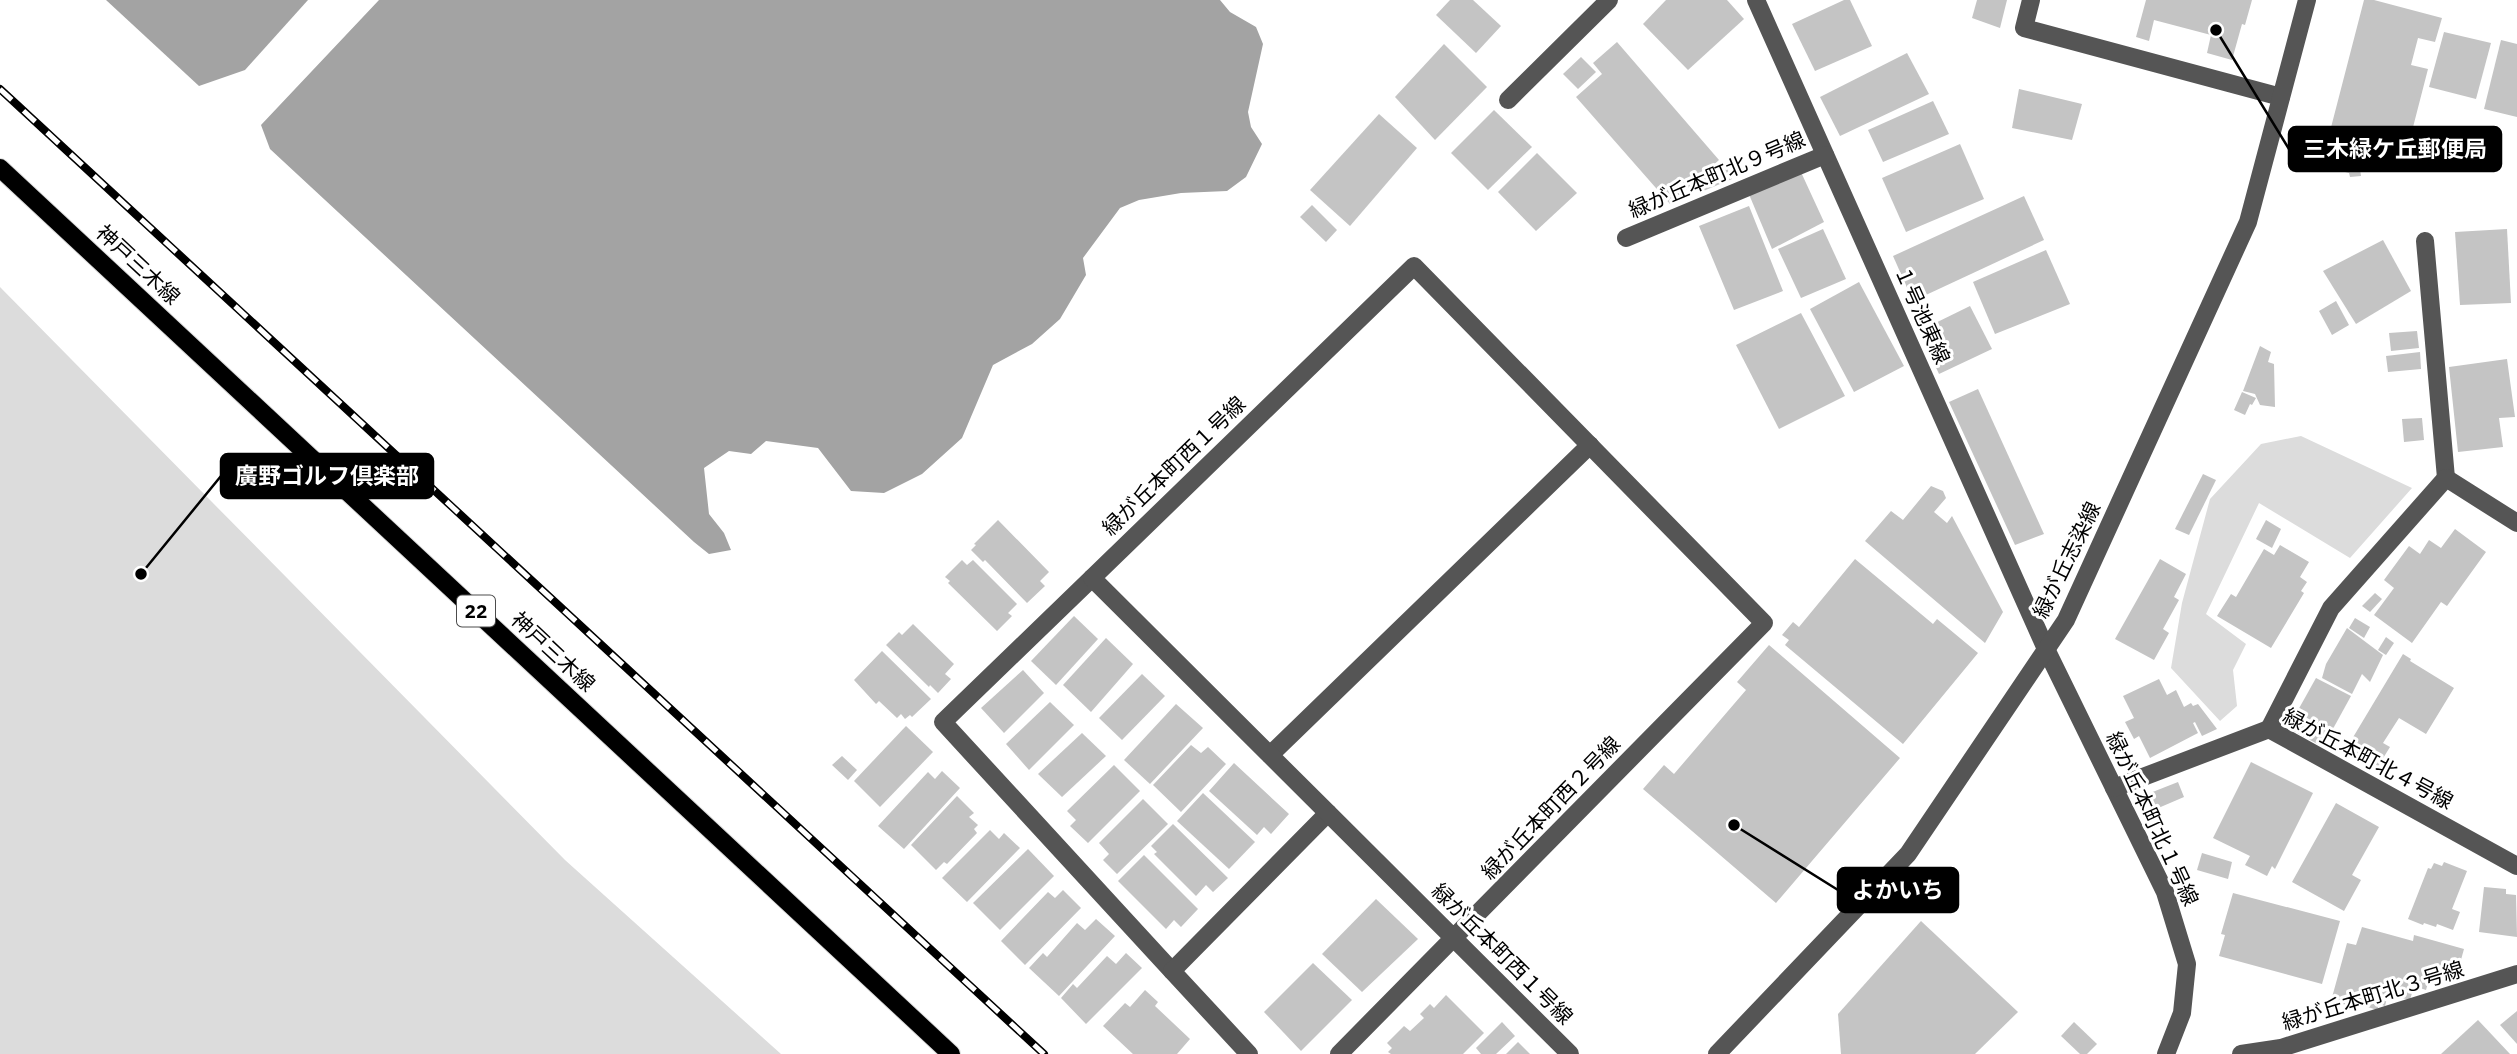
<svg xmlns="http://www.w3.org/2000/svg" width="2517" height="1054" viewBox="0 0 2517 1054" font-family="'IBM Plex Sans','Noto Sans JP',sans-serif">
<rect width="100%" height="100%" fill="#fff"/>
<g fill="#dcdcdc">
<polygon points="0,287 565,860 781,1054 0,1054"/>
<polygon points="2301,436 2412,488 2350,558 2259,503 2206,614 2246,644 2233,670 2237,706 2220,721 2171,668 2182,603 2210,499 2261,444"/>
</g>
<g fill="#a3a3a3">
<polygon points="106,0 308,0 245,70 199,86"/>
<polygon points="379,0 1220,0 1230,12 1256,27 1263,44 1248,112 1251,127 1262,144 1246,177 1227,191 1181,193 1139,200 1120,208 1083,258 1086,275 1060,319 1032,344 993,365 962,438 922,474 884,493 851,491 818,448 766,441 751,454 729,451 704,468 709,514 724,533 731,550 709,554 694,542 270,149 261,125"/>
</g>
<g fill="#c4c4c4">
<polygon points="1450,0 1473,0 1501,26 1476,53 1436,15"/>
<polygon points="1666,0 1727,0 1744,19 1688,70 1643,24"/>
<polygon points="1844,0 1850,0 1872,46 1815,71 1792,24"/>
<polygon points="1977,0 2007,0 2000,28 1972,18"/>
<polygon points="2146,0 2252,0 2245,25 2242,24 2232,60 2207,53 2211,35 2154,20 2149,41 2136,37"/>
<polygon points="2364,0 2374,0 2442,18 2435,42 2418,38 2411,65 2428,69 2403,166 2377,171 2376,167 2360,169 2361,176 2350,177 2349,173 2321,166"/>
<polygon points="2444,32 2491,43 2476,99 2429,87"/>
<polygon points="2501,40 2517,44 2517,117 2484,109"/>
<polygon points="1617,42 1719,160 1701,176 1725,164 1732,179 1701,192 1696,181 1670,204 1576,97 1602,74 1593,63"/>
<polygon points="1444,44 1487,87 1435,140 1395,97"/>
<polygon points="1907,53 1929,94 1840,136 1820,97"/>
<polygon points="1581,57 1596,72 1578,89 1563,74"/>
<polygon points="2019,89 2082,104 2072,140 2012,128"/>
<polygon points="1933,101 1949,134 1883,162 1868,130"/>
<polygon points="1494,110 1532,147 1488,190 1451,153"/>
<polygon points="1379,114 1417,148 1350,226 1310,190"/>
<polygon points="1960,144 1984,199 1906,232 1882,178"/>
<polygon points="1537,153 1577,193 1536,231 1498,192"/>
<polygon points="1800,170 1824,222 1772,249 1748,192"/>
<polygon points="2024,196 2044,240 1913,301 1893,256"/>
<polygon points="1312,205 1337,230 1326,242 1300,217"/>
<polygon points="1749,206 1783,291 1734,310 1699,226"/>
<polygon points="1823,229 1846,279 1801,298 1778,249"/>
<polygon points="2507,229 2511,303 2460,305 2455,232"/>
<polygon points="2383,240 2411,291 2356,324 2323,271"/>
<polygon points="2046,250 2070,304 1995,334 1973,282"/>
<polygon points="1859,282 1904,366 1854,392 1810,309"/>
<polygon points="2336,301 2349,325 2332,335 2319,311"/>
<polygon points="1970,306 1992,349 1939,374 1919,331"/>
<polygon points="1801,313 1845,396 1779,429 1736,345"/>
<polygon points="2417,331 2419,348 2391,351 2389,333"/>
<polygon points="2260,346 2271,352 2268,362 2274,364 2275,407 2260,405 2255,394 2243,391"/>
<polygon points="2420,352 2421,369 2388,372 2386,356"/>
<polygon points="2507,359 2515,417 2499,418 2503,447 2458,452 2449,367"/>
<polygon points="1978,389 2044,534 2015,545 1949,402"/>
<polygon points="2242,392 2256,398 2252,405 2250,404 2245,415 2234,410"/>
<polygon points="2422,418 2424,440 2404,442 2402,419"/>
<polygon points="2203,474 2216,480 2189,535 2175,529"/>
<polygon points="1931,486 1943,491 1946,498 1934,512 1947,523 1952,516 2003,612 1985,643 1865,541 1891,511 1903,520"/>
<polygon points="998,520 1049,572 1040,581 1045,586 1027,603 985,560 983,562 971,550 976,545 974,544"/>
<polygon points="2266,520 2281,529 2272,548 2256,539"/>
<polygon points="2455,529 2486,552 2447,606 2441,602 2412,643 2374,615 2394,588 2384,580 2409,546 2420,554 2429,540 2441,548"/>
<polygon points="2280,545 2309,562 2300,577 2307,582 2301,591 2304,593 2271,648 2217,616 2231,594 2236,597 2264,549 2274,555"/>
<polygon points="1855,559 1933,624 1937,619 1978,653 1903,744 1785,645 1789,640 1782,635 1793,622 1799,627"/>
<polygon points="2160,559 2186,574 2174,597 2179,600 2163,629 2169,633 2154,660 2115,639"/>
<polygon points="962,560 967,565 973,560 1017,604 1008,613 1012,616 997,631 948,583 950,581 945,577"/>
<polygon points="2375,593 2382,599 2370,612 2362,606"/>
<polygon points="1074,616 1098,639 1056,685 1031,661"/>
<polygon points="2355,618 2370,627 2364,638 2349,628"/>
<polygon points="913,624 954,664 945,674 951,679 938,693 930,685 929,687 886,645 899,632 902,635"/>
<polygon points="2347,628 2383,655 2370,682 2362,674 2352,694 2322,678 2326,664"/>
<polygon points="2386,637 2394,643 2386,655 2378,650"/>
<polygon points="1106,638 1133,664 1091,712 1063,685"/>
<polygon points="1769,645 1900,758 1776,903 1643,789 1664,765 1674,774 1746,690 1737,682"/>
<polygon points="882,651 931,699 912,717 910,715 905,719 901,714 897,718 879,701 876,704 854,680"/>
<polygon points="2403,654 2411,659 2410,661 2454,688 2426,734 2399,718 2383,743 2390,747 2377,768 2346,749"/>
<polygon points="1023,670 1044,693 1004,733 981,708"/>
<polygon points="1142,674 1165,696 1122,740 1099,718"/>
<polygon points="2316,678 2351,696 2323,747 2288,728"/>
<polygon points="2159,679 2167,695 2176,690 2184,707 2191,703 2193,706 2198,704 2217,729 2202,736 2195,722 2193,723 2198,733 2150,758 2139,736 2134,739 2125,722 2134,718 2123,696"/>
<polygon points="1050,702 1074,725 1029,770 1006,744"/>
<polygon points="1176,704 1203,728 1150,784 1124,760"/>
<polygon points="906,726 933,752 880,807 854,781"/>
<polygon points="1082,733 1106,756 1062,797 1038,774"/>
<polygon points="1191,745 1201,753 1208,747 1226,764 1181,812 1153,785"/>
<polygon points="842,756 857,770 848,780 832,765"/>
<polygon points="2251,762 2313,793 2275,869 2272,866 2267,876 2245,865 2250,856 2213,838"/>
<polygon points="1234,763 1289,814 1271,834 1264,827 1257,835 1209,791"/>
<polygon points="1114,765 1140,791 1088,843 1070,826 1076,820 1067,811"/>
<polygon points="942,771 960,788 904,849 878,826 928,772 935,779"/>
<polygon points="2178,782 2184,797 2156,809 2150,793"/>
<polygon points="1203,793 1255,842 1229,869 1177,821"/>
<polygon points="957,796 974,813 969,817 978,825 974,829 977,833 947,864 944,862 936,870 911,845"/>
<polygon points="1143,799 1168,824 1117,874 1103,860 1109,854 1099,843"/>
<polygon points="2336,803 2379,827 2352,875 2361,880 2344,911 2292,882"/>
<polygon points="1173,824 1228,878 1213,892 1206,885 1196,896 1154,854 1157,852 1151,846"/>
<polygon points="990,830 999,839 1004,833 1020,848 967,902 942,878"/>
<polygon points="1028,849 1054,876 1000,930 973,903"/>
<polygon points="2202,853 2232,862 2228,879 2197,870"/>
<polygon points="1144,855 1198,909 1181,927 1174,920 1166,929 1118,881"/>
<polygon points="2444,862 2467,871 2452,909 2460,912 2453,930 2437,924 2436,927 2424,923 2423,925 2408,919 2428,868 2431,869 2434,863 2442,866"/>
<polygon points="2484,887 2506,889 2506,894 2516,895 2517,937 2479,932"/>
<polygon points="1063,890 1081,908 1025,965 1001,941 1048,892 1055,898"/>
<polygon points="2233,893 2340,921 2322,984 2219,956 2225,935 2221,934"/>
<polygon points="1376,899 1418,939 1362,992 1322,954"/>
<polygon points="1096,919 1115,936 1059,996 1029,968 1043,953 1047,957 1077,923 1085,930"/>
<polygon points="1921,921 2018,1012 1975,1054 1841,1054 1838,1014"/>
<polygon points="2362,927 2413,941 2414,935 2464,949 2457,974 2441,969 2438,981 2429,979 2426,990 2414,986 2410,1000 2388,994 2385,1006 2379,1004 2377,1010 2359,1004 2358,1008 2331,1001 2347,943 2356,945"/>
<polygon points="1126,953 1142,968 1086,1024 1061,998 1073,984 1077,988 1107,956 1116,964"/>
<polygon points="1313,963 1352,1000 1301,1051 1264,1012"/>
<polygon points="1145,990 1158,1002 1155,1006 1190,1039 1177,1054 1133,1054 1103,1026 1125,1003 1130,1007"/>
<polygon points="1446,995 1484,1033 1463,1054 1391,1054 1388,1052 1392,1048 1387,1043 1404,1026 1410,1031 1424,1018 1420,1014 1430,1004 1434,1008"/>
<polygon points="2517,1011 2517,1044 2500,1025"/>
<polygon points="2478,1020 2510,1054 2441,1054"/>
<polygon points="1502,1022 1515,1036 1496,1054 1481,1054 1476,1048"/>
<polygon points="2074,1022 2097,1044 2087,1054 2080,1054 2061,1036"/>
<polygon points="1518,1042 1530,1054 1506,1054"/>
</g>
<g fill="none" stroke-linecap="round" stroke-linejoin="round">
<g stroke="#dbdbdb" stroke-width="20">
<polyline id="major" points="0,168 951,1054"/>
</g>
<g stroke="#555" stroke-width="18">
<polyline points="1756,0 2046,649 2165,892 2187,964 2182,1013 2166,1054"/>
<polyline points="2031,0 2024,28 2281,97"/>
<polyline points="1508,100 1609,0"/>
<polyline points="1626,238 1825,155"/>
<polyline points="2425,241 2446,478"/>
<polyline points="1092,578 943,722 1172,971"/>
<polyline points="2269,729 2331,608 2446,478 2517,523"/>
<polyline points="1270,755 1590,445"/>
<polyline points="2114,788 2269,729 2517,866"/>
<polyline points="1249,1054 1172,971 1328,813"/>
<path d="M1339 1054 1764 623 1414 266 1092 578C1251 737 1411 895 1570 1054"/>
<polyline points="1717,1054 1908,854 2066,620 2248,222 2307,0"/>
<polyline points="2241,1054 2281,1048 2517,974"/>
</g>
<use href="#major" stroke="#000" stroke-width="18"/>
<g stroke="#000" stroke-width="8">
<polyline id="rail" points="0,89 1044,1054"/>
</g>
<use href="#rail" stroke="#fff" stroke-width="5" stroke-dasharray="16" stroke-linecap="butt"/>
</g>
<g text-anchor="middle" stroke-width="6" stroke-linejoin="round" paint-order="stroke">
<rect fill="#fff" stroke="#4c4c4c" stroke-width="2" x="457" y="595.5" width="38" height="31" rx="5"/>
<g font-size="19" font-weight="bold" fill="#000">
<text x="476" y="618">22</text>
</g>
<g font-size="21" fill="#000" stroke="#fff">
<text transform="translate(1717 175) rotate(-23)" y="7">緑が丘本町北９号線</text>
<text transform="translate(138 265) rotate(43)" y="7">神戸三木線</text>
<text transform="translate(1922 315) rotate(66)" y="7">１号池東線</text>
<text transform="translate(1174 466) rotate(-44)" y="7">緑が丘本町西１号線</text>
<text transform="translate(2067 560) rotate(-64)" y="7">緑が丘志染線</text>
<text transform="translate(553 652) rotate(43)" y="7">神戸三木線</text>
<text transform="translate(2368 759) rotate(28)" y="7">緑が丘本町北４号線</text>
<text transform="translate(1551 808) rotate(-46)" y="7">緑が丘本町西２号線</text>
<text transform="translate(2152 819) rotate(65)" y="7">緑が丘本町北１号線</text>
<text transform="translate(1502 954) rotate(45)" y="7">緑が丘本町西１号線</text>
<text transform="translate(2373 996) rotate(-17)" y="7">緑が丘本町北３号線</text>
</g>
</g>
<path fill="none" stroke="#000" stroke-width="2.5" d="M2216 30L2289 149M141 574L221 476M1734 825L1838 890"/>
<g fill="#000" stroke="#fff" stroke-width="2.5">
<circle cx="2216" cy="30" r="7"/>
<circle cx="141" cy="574" r="7"/>
<circle cx="1734" cy="825" r="7"/>
</g>
<g fill="#000" stroke="#000" stroke-width="2.5">
<rect x="2289" y="127" width="212" height="44" rx="7"/>
<rect x="221" y="454" width="212" height="44" rx="7"/>
<rect x="1838" y="868" width="120" height="44" rx="7"/>
</g>
<g font-size="23" text-anchor="middle" font-weight="bold" fill="#fff">
<text x="2395" y="157">三木緑ケ丘郵便局</text>
<text x="327" y="484">廣野ゴルフ倶楽部</text>
<text x="1898" y="898">よかいち</text>
</g>
</svg>
